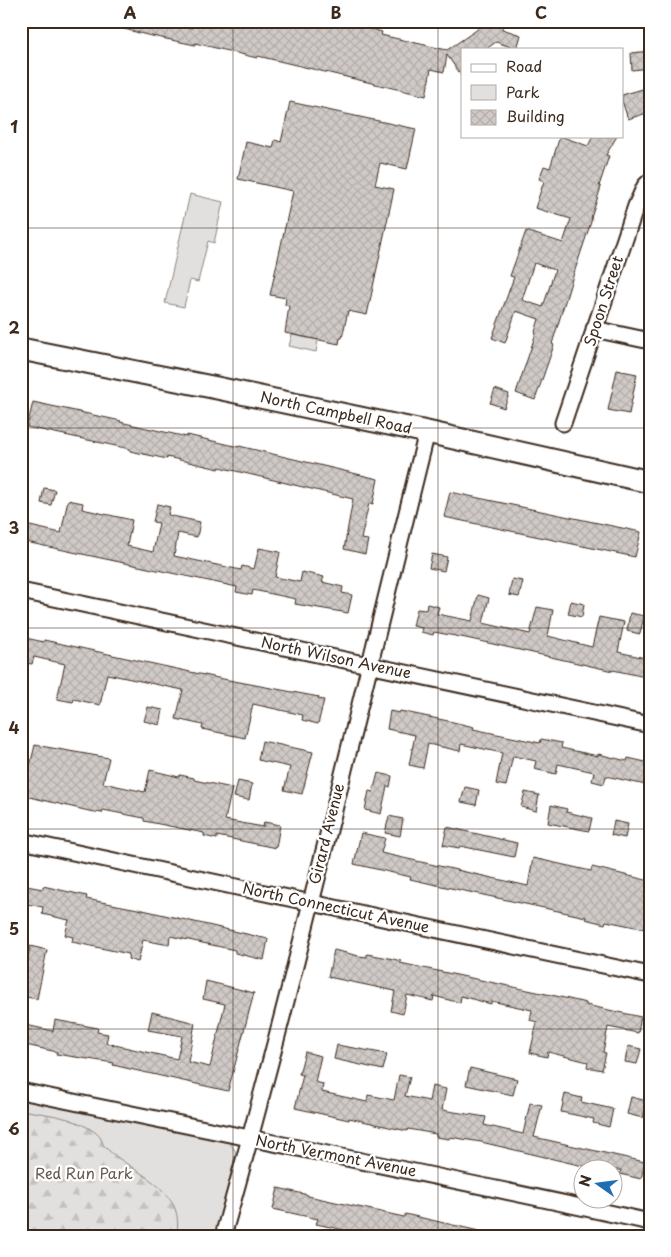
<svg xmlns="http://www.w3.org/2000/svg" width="671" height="1257" viewBox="0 0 671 1257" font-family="'Playpen Sans',sans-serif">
<defs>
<pattern id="forest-firs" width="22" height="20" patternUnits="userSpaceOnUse" patternTransform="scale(1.25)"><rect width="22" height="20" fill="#e2e0de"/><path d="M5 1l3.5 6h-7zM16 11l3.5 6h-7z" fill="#c3c0be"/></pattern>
<pattern id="building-cross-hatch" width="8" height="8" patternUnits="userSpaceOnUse" patternTransform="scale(1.25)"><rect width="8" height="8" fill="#cfcac7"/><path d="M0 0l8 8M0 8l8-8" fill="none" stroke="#b3aeaa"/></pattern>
</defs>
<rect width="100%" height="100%" fill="#fff"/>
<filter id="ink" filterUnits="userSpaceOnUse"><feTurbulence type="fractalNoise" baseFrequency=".02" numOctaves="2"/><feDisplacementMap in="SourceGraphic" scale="10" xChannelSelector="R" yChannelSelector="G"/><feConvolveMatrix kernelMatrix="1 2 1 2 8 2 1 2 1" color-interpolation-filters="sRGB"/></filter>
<g filter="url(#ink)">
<g fill="#e2e0de" stroke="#8e857e">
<polygon points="190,194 223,202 214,243 208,241 198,282 190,280 184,307 165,303"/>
<polygon points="292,335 318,340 316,352 289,346"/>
<polygon points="21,1097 228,1140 236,1152 216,1236 21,1236"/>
</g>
<path fill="url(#forest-firs)" stroke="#8e857e" d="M21 1110C38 1113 58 1115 74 1121 81 1124 95 1130 100 1137 102 1140 102 1144 105 1147 131 1173 188 1188 176 1236H21Z"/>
<g fill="url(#building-cross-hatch)" stroke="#3b2a1e" fill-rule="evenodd">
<polygon points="113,21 164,21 192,28 193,21 344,21 382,32 381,35 447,50 478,29 480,21 504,21 502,29 521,35 517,49 496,42 486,49 462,49 462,77 447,55 444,72 431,69 426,96 258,56 257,58 195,43 195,45 147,35 113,26"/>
<polygon points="650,51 650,68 632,70 631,53"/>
<polygon points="646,88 650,101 650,112 628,119 622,101 622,95"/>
<polygon points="290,102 416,129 407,169 380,163 375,185 394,189 367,315 348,311 342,338 340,338 339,344 285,333 289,306 285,305 286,298 270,295 293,191 238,179 246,142 273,148 275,140 281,142"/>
<path d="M560 136 588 146 593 136H617L606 155 609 156 599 186 601 187 591 218 592 219 571 282 552 344 554 345 535 400 516 393 536 333 535 332 539 319 516 311 505 343 492 338 514 277 510 276 526 231 563 243 571 219 535 208 544 181 539 179 544 166 550 168ZM534 263 555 270 543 307 522 300Z"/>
<polygon points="617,370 637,374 629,414 608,410"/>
<polygon points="495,389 509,394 504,408 490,403"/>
<polygon points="33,402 121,421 120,422 187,437 187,435 239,447 239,446 378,479 373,504 369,503 361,539 368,540 365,554 344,549 353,499 219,467 219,469 167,457 167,459 130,451 130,449 27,427"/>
<polygon points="44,488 55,490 51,505 41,503"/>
<polygon points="450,492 641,532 635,557 444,517"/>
<polygon points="68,500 83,503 82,509 132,520 127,546 153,552 159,523 153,522 157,504 170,507 168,515 200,522 197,537 178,533 174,556 241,570 242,566 254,569 259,548 280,552 275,577 300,582 302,572 324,577 322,582 343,587 342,593 352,595 348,613 295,604 296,599 253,590 252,595 236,592 237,587 21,541 21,524 61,533"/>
<polygon points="432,554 447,557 444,571 429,568"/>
<polygon points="512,579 523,581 519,597 509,595"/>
<polygon points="478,595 489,598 483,623 530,634 537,607 553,610 548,636 592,647 599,617 624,622 618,652 650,659 650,678 613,670 613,671 466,638 434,632 433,635 421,632 422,628 413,626 417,609 426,610 427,604 439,607 437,614 472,621"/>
<polygon points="571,601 584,604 582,617 568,614"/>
<polygon points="630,613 644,616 640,634 627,631"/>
<polygon points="21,637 44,642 44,640 218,678 319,697 318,699 324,700 318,724 302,720 303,715 253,704 245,738 202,729 203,725 176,719 183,690 107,674 100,705 74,699 73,702 57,699 65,664 34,657 32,664 21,662"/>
<polygon points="148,707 163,710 160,725 144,721"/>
<polygon points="390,711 399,713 400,711 453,722 474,727 473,729 540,743 541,739 562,743 561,748 598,756 598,754 627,761 628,758 650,763 650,786 606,776 604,784 592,781 594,772 558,764 556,774 534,769 536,761 513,756 506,786 496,784 502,753 461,744 460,751 428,744 423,768 409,765 415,735 387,729"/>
<polygon points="262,741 313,752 302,794 284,790 290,767 258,760"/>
<polygon points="35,745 109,758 103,783 145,792 150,770 179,777 180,775 194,778 194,780 232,788 225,820 263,827 264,822 280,825 276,848 217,836 217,839 204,836 204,833 144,821 144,818 103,810 102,813 89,811 21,795 21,777 27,778"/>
<polygon points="378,773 392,776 390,787 387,786 381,814 365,810 369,791 373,792"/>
<polygon points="238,781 252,784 249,800 234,797"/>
<polygon points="465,787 479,790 476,805 461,802"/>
<polygon points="525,792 539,795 536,811 521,807"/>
<polygon points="551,805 567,809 566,812 592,818 589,831 548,823"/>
<polygon points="389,816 403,819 400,836 385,833"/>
<polygon points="614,821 628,824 625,838 611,835"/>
<polygon points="447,827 517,843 514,857 460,846 459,848 443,845"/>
<polygon points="361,833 385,838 381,853 528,886 533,858 591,871 592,867 650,881 650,930 606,921 605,924 585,919 586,917 432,884 410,879 411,877 354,864"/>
<polygon points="21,885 43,889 43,886 87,896 86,899 143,910 268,939 264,960 235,953 235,950 170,936 169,945 143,940 138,962 128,959 129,954 72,942 73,937 65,935 69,920 42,914 43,907 21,903"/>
<polygon points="30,946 47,950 37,999 21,996"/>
<polygon points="334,950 359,956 367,957 367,954 389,958 401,961 400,963 556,996 586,1003 586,1005 641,1017 638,1033 608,1027 603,1052 606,1053 602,1070 587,1067 588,1062 548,1052 547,1057 530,1053 537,1022 530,1020 532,1010 491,1001 491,1004 461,996 460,1003 434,996 433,1001 407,995 403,1014 391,1011 395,991 328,977"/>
<polygon points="206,981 254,993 228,1091 134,1070 113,1065 114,1063 56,1054 57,1052 21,1044 21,1024 53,1031 55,1020 98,1028 97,1032 108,1034 106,1043 177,1059 182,1036 148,1030 152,1012 195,1023 188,1062 210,1067 225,1004 203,999"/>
<polygon points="337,1045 387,1054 383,1070 334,1059"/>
<polygon points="628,1046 641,1049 637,1064 625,1062"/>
<polygon points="305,1052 321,1056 315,1082 323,1084 322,1092 367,1102 368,1095 394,1100 399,1075 410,1077 405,1096 429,1101 432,1086 446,1089 442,1110 486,1117 484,1125 523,1134 530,1103 542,1105 534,1137 645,1162 641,1179 620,1174 621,1170 600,1170 481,1142 450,1137 449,1139 436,1137 436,1134 408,1129 407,1131 349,1118 349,1120 295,1108 303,1075 299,1074"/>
<polygon points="470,1068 517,1079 513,1095 466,1085"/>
<polygon points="565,1094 582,1098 581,1102 613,1109 609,1127 593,1123 594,1119 561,1112"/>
<polygon points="631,1097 647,1101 643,1118 627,1114"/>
<polygon points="278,1188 308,1195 308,1196 404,1217 405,1214 479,1231 479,1236 394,1236 377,1232 377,1236 343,1236 344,1230 316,1224 318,1219 273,1209"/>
</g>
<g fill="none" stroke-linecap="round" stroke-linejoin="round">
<g stroke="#3b2a1e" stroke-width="19">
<g id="street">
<polyline points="594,329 650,341"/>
<polyline points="563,423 636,206 645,186 650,181"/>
<polyline points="21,591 650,725"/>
<polyline points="21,841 650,975"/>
<path d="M21 1091C231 1135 441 1176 650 1222"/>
<path d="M223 1236C298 970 360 700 427 432"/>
</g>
</g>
<g stroke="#3b2a1e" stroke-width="25">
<polyline id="secondary" points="21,349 217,388 427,432 650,482"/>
</g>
<use href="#street" stroke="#fff" stroke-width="15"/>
<use href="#secondary" stroke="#fff" stroke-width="21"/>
</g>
</g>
<path fill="none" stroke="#3b2a1e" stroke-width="1" stroke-opacity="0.55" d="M233 21V1236M438 21V1236M21 228H650M21 428H650M21 628H650M21 829H650M21 1029H650"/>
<g text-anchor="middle" stroke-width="4.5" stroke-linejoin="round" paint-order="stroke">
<g font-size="15" fill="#3b2a1e" stroke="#fff">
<text transform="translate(604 301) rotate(-72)" y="5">Spoon Street</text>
<text transform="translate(336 413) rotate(12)" y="5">North Campbell Road</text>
<text transform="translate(336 658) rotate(12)" y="5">North Wilson Avenue</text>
<text transform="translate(327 834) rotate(-76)" y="5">Girard Avenue</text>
<text transform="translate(336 908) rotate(12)" y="5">North Connecticut Avenue</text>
<text transform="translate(336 1156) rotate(11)" y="5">North Vermont Avenue</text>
</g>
<g font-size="15" fill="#65584e" stroke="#fff">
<text x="84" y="1179">Red Run Park</text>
</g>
</g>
<rect width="671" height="1257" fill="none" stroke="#fff" stroke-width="55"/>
<rect x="461" y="48" width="162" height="90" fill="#ffffff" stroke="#b1aaa5"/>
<rect x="471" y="64" width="25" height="8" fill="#ffffff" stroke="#b1aaa5"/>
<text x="506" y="72" font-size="15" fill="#3b2a1e">Road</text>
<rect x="471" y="85" width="25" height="15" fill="#e2e0de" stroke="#b1aaa5"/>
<text x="506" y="98" font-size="15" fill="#3b2a1e">Park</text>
<rect x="471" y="110" width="25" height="15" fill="url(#building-cross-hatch)" stroke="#b1aaa5"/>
<text x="506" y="122" font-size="15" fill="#3b2a1e">Building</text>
<g transform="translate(598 1184) rotate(284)"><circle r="24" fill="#ffffff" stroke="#b1aaa5"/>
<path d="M0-4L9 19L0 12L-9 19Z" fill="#1f6fb2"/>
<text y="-8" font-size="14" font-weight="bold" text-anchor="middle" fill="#3b2a1e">N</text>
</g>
<rect x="28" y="28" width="616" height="1202" fill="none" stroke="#3b2a1e" stroke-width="2"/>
<g font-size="16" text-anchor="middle" font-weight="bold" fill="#3b2a1e">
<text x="130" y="19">A</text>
<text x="336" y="19">B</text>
<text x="541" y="19">C</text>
<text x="14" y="133">1</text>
<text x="14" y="334">2</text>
<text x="14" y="534">3</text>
<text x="14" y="734">4</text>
<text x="14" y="935">5</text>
<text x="14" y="1135">6</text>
</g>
</svg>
